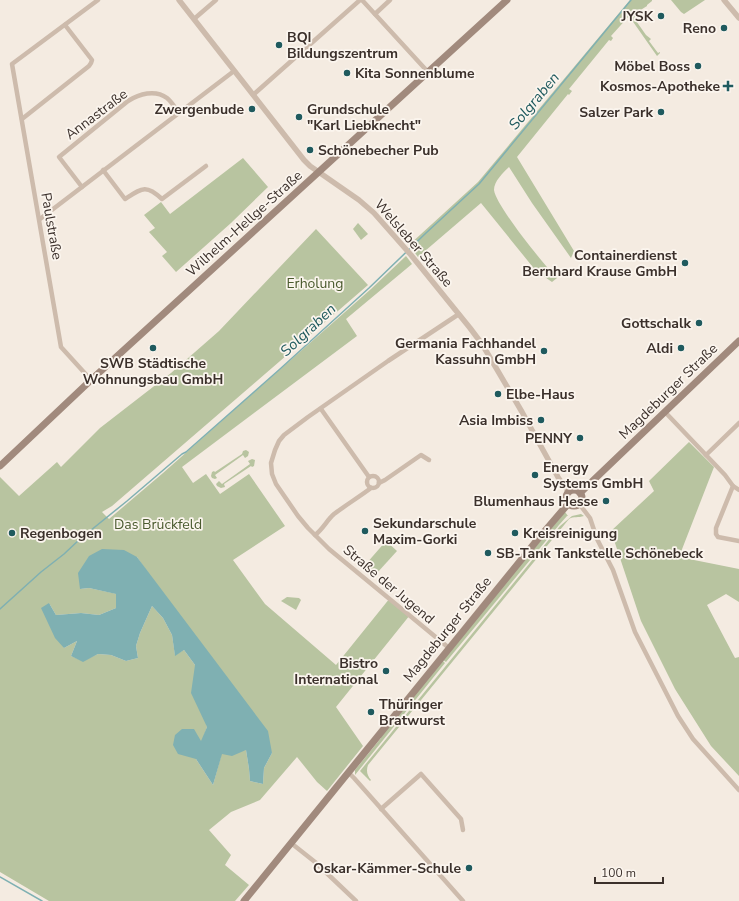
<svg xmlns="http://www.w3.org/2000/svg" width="739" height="901" viewBox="0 0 739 901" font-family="'Nunito Sans',sans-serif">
<rect width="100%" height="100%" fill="#f4ebe1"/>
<g fill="#b8c4a0" fill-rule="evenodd">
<path d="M630 0H652V1L647 5V6L639 11 641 14 634 18 646 35 651 39 649 41 658 53 660 52V53L657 56 629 16 611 36 613 38 611 41 609 40 569 89 572 91 569 95 568 94 517 157 574 251 571 258 532 203 509 167C503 173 494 181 494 190 496 206 544 265 557 278L552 282 536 271 481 203 418 257 409 245 478 182Z"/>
<polygon points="671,0 705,0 684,14 681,12"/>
<polygon points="243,158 268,187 231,223 176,272 162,256 167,252 149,232 155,228 144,215 161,202 170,214"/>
<polygon points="358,223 368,234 361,240 353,229"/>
<path d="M316 229 368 285 112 506 102 512 109 519 163 473 371 289 406 256 412 264 346 319 357 336 182 467 193 483 206 474 220 494 249 474 285 526 233 560 265 604 336 665 390 598 410 615 336 707 363 746 327 791 317 782 297 757 260 800 231 812 209 830 231 855 225 865 249 885 235 901H49L0 872V477L19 496 57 462 61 467 100 428 171 373 219 331ZM137 557 272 753 264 768 263 784 250 781 249 769 246 750 221 753V756L213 785 196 759 207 727 195 665 184 650 175 655 172 635 163 618 152 606 140 633 136 646 138 658 126 661 111 655 98 654 83 661 71 656 77 641 64 648 49 603 56 615 81 613 99 615 116 608 117 594 89 588 80 589Z"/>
<polygon points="689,442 714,467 679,557 739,569 739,602 726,594 707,605 735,658 739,657 739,776 711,746 675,689 641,621 611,531 654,491 649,481"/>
<polygon points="246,450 249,452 248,456 245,458 243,455 215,475 217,478 215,479 212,478 211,476 212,472 214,471 215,472 242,454 243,451"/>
<polygon points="252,459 255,460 254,466 252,467 251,466 224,484 225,487 221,488 217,486 216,484 219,481 222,484 250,464 248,461"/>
<polygon points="565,512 568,516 567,516 559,525 446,662 443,660 495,595"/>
<path d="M581 514 584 516C578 518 574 516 569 519L368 765C366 771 367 775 371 780L370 781 360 771 560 526 572 516Z"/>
<polygon points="386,541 397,551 377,573 366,564"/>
<polygon points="287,597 299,598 301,600 296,610 281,601"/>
<polygon points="442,660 445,663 355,775 355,770 381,738 381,737"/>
</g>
<polygon fill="#7fb0b2" points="102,549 124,550 137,557 268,731 272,753 264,768 263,784 250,781 249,769 246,750 232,756 222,754 213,785 196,759 178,754 173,745 175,735 182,729 194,729 201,741 207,727 191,693 195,665 184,650 175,656 172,635 163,618 152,606 140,633 136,646 138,658 126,661 111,655 98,654 83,662 71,656 77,641 64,648 55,638 41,608 49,603 56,615 81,613 99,615 116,608 116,594 89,588 80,589 78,573 89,556"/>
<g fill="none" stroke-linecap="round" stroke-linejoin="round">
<g stroke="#7fb0b2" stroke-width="1.5">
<polyline points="0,609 41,572 64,554 80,539 127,501 182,454 186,452 280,369 369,288 426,233 479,184 631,0"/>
<polyline points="0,877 42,901"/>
</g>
<g stroke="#cdbbac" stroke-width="4.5">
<polyline points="362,0 428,72"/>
<polyline points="375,14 390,0"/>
<polyline points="194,19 216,0"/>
<polyline points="253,95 360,0"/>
<polyline points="22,119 89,66 91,63 92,60 65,25"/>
<path d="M103 170 125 199C142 188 146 184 162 199L206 166"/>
<path d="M82 187 59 157 128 101C139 94 155 89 167 98 172 102 175 108 179 113"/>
<polyline points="40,219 234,71"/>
<polyline points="91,380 61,347 12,64 98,0"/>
<polyline points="321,409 369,477"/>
<polyline points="665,412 725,475 733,486 739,490"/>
<polyline points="706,455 739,423"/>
<circle cx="373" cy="482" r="6"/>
<polyline points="379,483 385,480 421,455 429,460"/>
<polyline points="733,486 716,528 716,534 718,537 739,541"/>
<polyline points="580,505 590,518 597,539 613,570 635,632 678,716 693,739 739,790"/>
<path d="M315 535C323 529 327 520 334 514 346 505 359 497 371 488"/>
<polyline points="449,648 329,549 308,528 298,516 276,484 272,474 271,463 275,450 279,441 284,435 308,417 388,361 459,314"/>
<polyline points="348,772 354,778 463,901"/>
<polyline points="381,809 421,774 461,819 463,830"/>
<polyline points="291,843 315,862 356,901"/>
</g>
<g stroke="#cdbbac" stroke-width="5.5">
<polyline points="179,0 304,160 310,166 359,200 374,213 411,255 470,328 482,344 522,412 559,479 569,492"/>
<polyline points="724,0 739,18"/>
</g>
<g stroke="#a18a7d" stroke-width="7">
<polyline points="0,466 91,380 507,0"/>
<circle cx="574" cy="498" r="8"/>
<polyline points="580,493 739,341"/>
<polyline points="244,901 538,539 568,504"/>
</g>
</g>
<g fill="#1f5a5e" stroke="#fbf5ee" stroke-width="1.5">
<circle cx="661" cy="16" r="4"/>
<circle cx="724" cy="28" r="4"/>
<circle cx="279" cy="45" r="4"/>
<circle cx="698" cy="66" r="4"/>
<circle cx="347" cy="73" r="4"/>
<path d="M726 80h4v4h4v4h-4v4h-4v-4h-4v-4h4z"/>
<circle cx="252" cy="109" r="4"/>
<circle cx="661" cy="112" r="4"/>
<circle cx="299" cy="117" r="4"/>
<circle cx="310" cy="150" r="4"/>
<circle cx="685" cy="263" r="4"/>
<circle cx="699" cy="323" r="4"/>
<circle cx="153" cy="348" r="4"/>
<circle cx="681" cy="348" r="4"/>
<circle cx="544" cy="351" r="4"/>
<circle cx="498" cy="394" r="4"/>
<circle cx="541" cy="420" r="4"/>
<circle cx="580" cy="438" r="4"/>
<circle cx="535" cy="475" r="4"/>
<circle cx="606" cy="501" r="4"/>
<circle cx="365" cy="531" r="4"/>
<circle cx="12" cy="533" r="4"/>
<circle cx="515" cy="533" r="4"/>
<circle cx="488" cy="553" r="4"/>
<circle cx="386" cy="671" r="4"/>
<circle cx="371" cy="712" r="4"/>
<circle cx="469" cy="868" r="4"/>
</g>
<g text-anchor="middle" stroke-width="3.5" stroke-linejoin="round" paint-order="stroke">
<g font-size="14" font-weight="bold" fill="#3b302b" stroke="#fbf5ee" text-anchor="end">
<text x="653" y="21">JYSK</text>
<text x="716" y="33">Reno</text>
<text x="287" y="42" text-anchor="start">BQI<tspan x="287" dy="16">Bildungszentrum</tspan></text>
<text x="690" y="71">Möbel Boss</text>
<text x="355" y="78" text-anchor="start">Kita Sonnenblume</text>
<text x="720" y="91">Kosmos-Apotheke</text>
<text x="244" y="114">Zwergenbude</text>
<text x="307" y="114" text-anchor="start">Grundschule<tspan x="307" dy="16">"Karl Liebknecht"</tspan></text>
<text x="653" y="117">Salzer Park</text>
<text x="318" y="155" text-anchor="start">Schönebecher Pub</text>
<text x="677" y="260">Containerdienst<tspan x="677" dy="16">Bernhard Krause GmbH</tspan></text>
<text x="691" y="328">Gottschalk</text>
<text x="536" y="348">Germania Fachhandel<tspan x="536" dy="16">Kassuhn GmbH</tspan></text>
<text x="673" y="353">Aldi</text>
<text x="153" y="368" text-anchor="middle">SWB Städtische<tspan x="153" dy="16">Wohnungsbau GmbH</tspan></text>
<text x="506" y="399" text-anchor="start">Elbe-Haus</text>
<text x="533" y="425">Asia Imbiss</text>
<text x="572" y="443">PENNY</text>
<text x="543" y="472" text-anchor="start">Energy<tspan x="543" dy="16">Systems GmbH</tspan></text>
<text x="598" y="506">Blumenhaus Hesse</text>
<text x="373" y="528" text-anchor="start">Sekundarschule<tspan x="373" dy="16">Maxim-Gorki</tspan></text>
<text x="20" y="538" text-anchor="start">Regenbogen</text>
<text x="523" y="538" text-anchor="start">Kreisreinigung</text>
<text x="496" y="558" text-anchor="start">SB-Tank Tankstelle Schönebeck</text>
<text x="378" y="668">Bistro<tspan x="378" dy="16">International</tspan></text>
<text x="379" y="709" text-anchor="start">Thüringer<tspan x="379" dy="16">Bratwurst</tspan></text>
<text x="461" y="873">Oskar-Kämmer-Schule</text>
</g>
<g font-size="14" fill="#3b302b" stroke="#fbf5ee">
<text transform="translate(96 114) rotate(-37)" y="5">Annastraße</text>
<text transform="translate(244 223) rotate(-42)" y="5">Wilhelm-Hellge-Straße</text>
<text transform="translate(52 226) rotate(80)" y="5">Paulstraße</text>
<text transform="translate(414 243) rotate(49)" y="5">Welsleber Straße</text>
<text transform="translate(668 391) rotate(-44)" y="5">Magdeburger Straße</text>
<text transform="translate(389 584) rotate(40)" y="5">Straße der Jugend</text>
<text transform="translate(447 629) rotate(-51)" y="5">Magdeburger Straße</text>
</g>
<g font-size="14" fill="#4a5a2e" stroke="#fbf5ee">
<text x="315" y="288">Erholung</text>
<text x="158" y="529">Das Brückfeld</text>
</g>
<g font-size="15" font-style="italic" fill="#1f5a5e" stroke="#fbf5ee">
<text transform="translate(534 101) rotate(-50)" y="5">Solgraben</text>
<text transform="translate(308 330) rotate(-43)" y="5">Solgraben</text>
</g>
</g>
<path d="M595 877v6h68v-6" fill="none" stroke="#3b302b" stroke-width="2"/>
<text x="601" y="877" font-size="12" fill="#3b302b" stroke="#fbf5ee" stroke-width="3" paint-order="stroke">100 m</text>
</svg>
